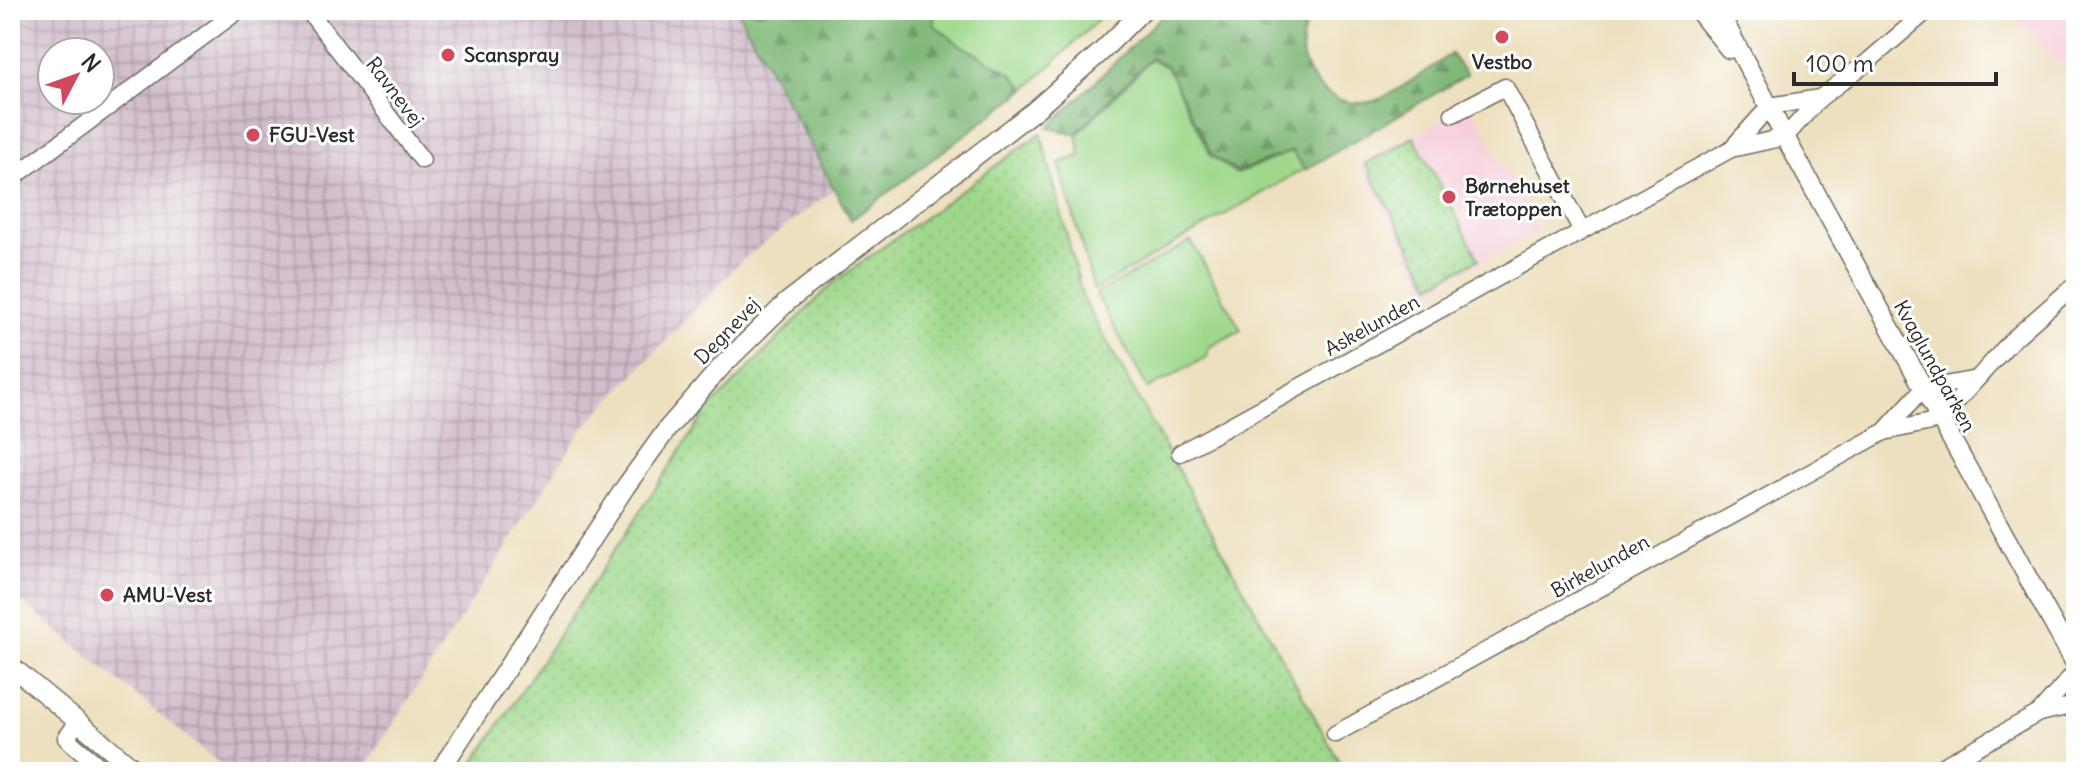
<svg xmlns="http://www.w3.org/2000/svg" width="2086" height="782" viewBox="0 0 2086 782" font-family="Delius,sans-serif">
<defs>
<pattern id="industrial-grid" width="8" height="8" patternUnits="userSpaceOnUse" patternTransform="scale(2)"><rect width="8" height="8" fill="#d1bdcb"/><path d="M0 4h8M4 0v8" fill="none" stroke="#aa9aa5"/></pattern>
<pattern id="forest-firs" width="22" height="20" patternUnits="userSpaceOnUse" patternTransform="scale(2)"><rect width="22" height="20" fill="#7fb877"/><path d="M5 1l3.5 6h-7zM16 11l3.5 6h-7z" fill="#689662"/></pattern>
<pattern id="park-dots" width="8" height="8" patternUnits="userSpaceOnUse" patternTransform="scale(2)"><rect width="8" height="8" fill="#9fd88b"/><path d="M2 2h.1M6 6h.1" fill="none" stroke="#89ba78" stroke-width="1.8" stroke-linecap="round"/></pattern>
</defs>
<rect width="100%" height="100%" fill="#fff"/>
<filter id="ink" filterUnits="userSpaceOnUse"><feTurbulence type="fractalNoise" baseFrequency=".0125" numOctaves="2"/><feDisplacementMap in="SourceGraphic" scale="16" xChannelSelector="R" yChannelSelector="G"/><feConvolveMatrix kernelMatrix="1 2 1 2 8 2 1 2 1" color-interpolation-filters="sRGB"/></filter>
<filter id="wash" filterUnits="userSpaceOnUse"><feTurbulence type="fractalNoise" baseFrequency=".006" numOctaves="4" result="noise"/><feDisplacementMap in="SourceGraphic" scale="32" xChannelSelector="R" yChannelSelector="G"/><feGaussianBlur stdDeviation="1.8" result="paint"/><feColorMatrix in="noise" values="0 0 0 0 0 0 0 0 0 0 0 0 0 0 0 0 0 1.4 0 .05"/><feComposite in="paint" operator="in"/></filter>
<g filter="url(#wash)">
<rect width="100%" height="100%" fill="#ede0bf"/>
<g fill="#f6cfd9">
<polygon points="2009,10 2076,10 2076,82"/>
<polygon points="1470,104 1539,231 1428,290 1359,164"/>
</g>
<path fill="url(#industrial-grid)" fill-rule="evenodd" d="M10 10H737L833 190 741 261 583 428 362 772H230L10 592ZM52 52H100V100H52Z"/>
<g fill="#9fd88b" stroke="#65825b" stroke-width="2">
<polygon points="934,10 1108,10 1026,89 1011,73 957,43 934,25"/>
<polygon points="1151,59 1167,67 1211,156 1237,174 1292,151 1304,169 1094,290 1059,163 1081,156 1077,135"/>
<polygon points="1191,241 1241,330 1209,347 1207,357 1148,389 1096,294"/>
</g>
<g fill="url(#forest-firs)" stroke="#557251" stroke-width="2">
<polygon points="737,10 934,10 934,25 957,43 1011,73 1026,89 851,220"/>
<path d="M1168 10H1316C1308 22 1300 34 1302 50 1304 85 1343 113 1377 100 1398 92 1431 67 1451 54L1467 75 1305 170 1292 151 1237 172 1212 155 1167 67 1151 58 1075 134 1048 128Z"/>
</g>
<g fill="url(#park-dots)" stroke="#65825b" stroke-width="2">
<polygon points="1041,133 1083,299 1345,772 468,772 706,412 832,284"/>
<polygon points="1414,137 1479,259 1431,285 1365,164"/>
</g>
</g>
<g filter="url(#ink)">
<g fill="none" stroke-linecap="round" stroke-linejoin="round">
<g stroke="#6f6a5f" stroke-width="19">
<g id="minor">
<polyline points="308,10 422,160"/>
<polyline points="1453,114 1505,87 1582,231"/>
<polyline points="1731,149 1770,106 1820,98"/>
<polyline points="10,180 239,10"/>
<polygon points="1977,379 1940,420 1884,432 1923,389"/>
<polyline points="1977,379 2011,341 2076,284"/>
<polyline points="1180,453 1731,149 1785,137 1820,98 1865,64 1928,10"/>
<polyline points="2076,671 2039,713 2076,705"/>
<polyline points="78,722 66,738 106,772"/>
<polyline points="1335,734 1884,432"/>
<polyline points="1932,772 2039,713"/>
</g>
</g>
<g stroke="#6f6a5f" stroke-width="21">
<g id="tertiary">
<polyline points="1698,10 1729,49"/>
<polyline points="1718,10 1785,137 2076,665"/>
<polyline points="10,665 138,772"/>
<polyline points="439,772 626,486 668,428 722,366 787,302 1035,110 1101,52 1143,10"/>
</g>
</g>
<use href="#minor" stroke="#fff" stroke-width="16"/>
<use href="#tertiary" stroke="#fff" stroke-width="18"/>
</g>
</g>
<g fill="#d1495b" stroke="#fff" stroke-width="3">
<circle cx="1502" cy="37" r="8"/>
<circle cx="448" cy="55" r="8"/>
<circle cx="253" cy="135" r="8"/>
<circle cx="1449" cy="197" r="8"/>
<circle cx="107" cy="595" r="8"/>
</g>
<g text-anchor="middle" stroke-width="6" stroke-linejoin="round" paint-order="stroke">
<g font-size="20" font-weight="bold" fill="#2b2b2b" stroke="#fff" text-anchor="start">
<text x="464" y="62">Scanspray</text>
<text x="1502" y="69" text-anchor="middle">Vestbo</text>
<text x="269" y="142">FGU-Vest</text>
<text x="1465" y="193">Børnehuset<tspan x="1465" dy="23">Trætoppen</tspan></text>
<text x="123" y="602">AMU-Vest</text>
</g>
<g font-size="20" fill="#2b2b2b" stroke="#fff">
<text transform="translate(395 92) rotate(53)" y="7">Ravnevej</text>
<text transform="translate(1372 325) rotate(-29)" y="7">Askelunden</text>
<text transform="translate(727 331) rotate(-46)" y="7">Degnevej</text>
<text transform="translate(1935 366) rotate(61)" y="7">Kvaglundparken</text>
<text transform="translate(1600 566) rotate(-29)" y="7">Birkelunden</text>
</g>
</g>
<rect width="2086" height="782" fill="none" stroke="#fff" stroke-width="40"/>
<g transform="translate(76 76) rotate(49)"><circle r="38" fill="#ffffff" stroke="#aaaaaa" stroke-width="2"/>
<path d="M0-6L14 30L0 20L-14 30Z" fill="#d1495b"/>
<text y="-12" font-size="22" font-weight="bold" text-anchor="middle" fill="#2b2b2b">N</text>
</g>
<path d="M1794 72v12h202v-12" fill="none" stroke="#2b2b2b" stroke-width="4"/>
<text x="1806" y="72" font-size="24" fill="#2b2b2b" stroke="#ffffff" stroke-width="6" paint-order="stroke">100 m</text>
</svg>
